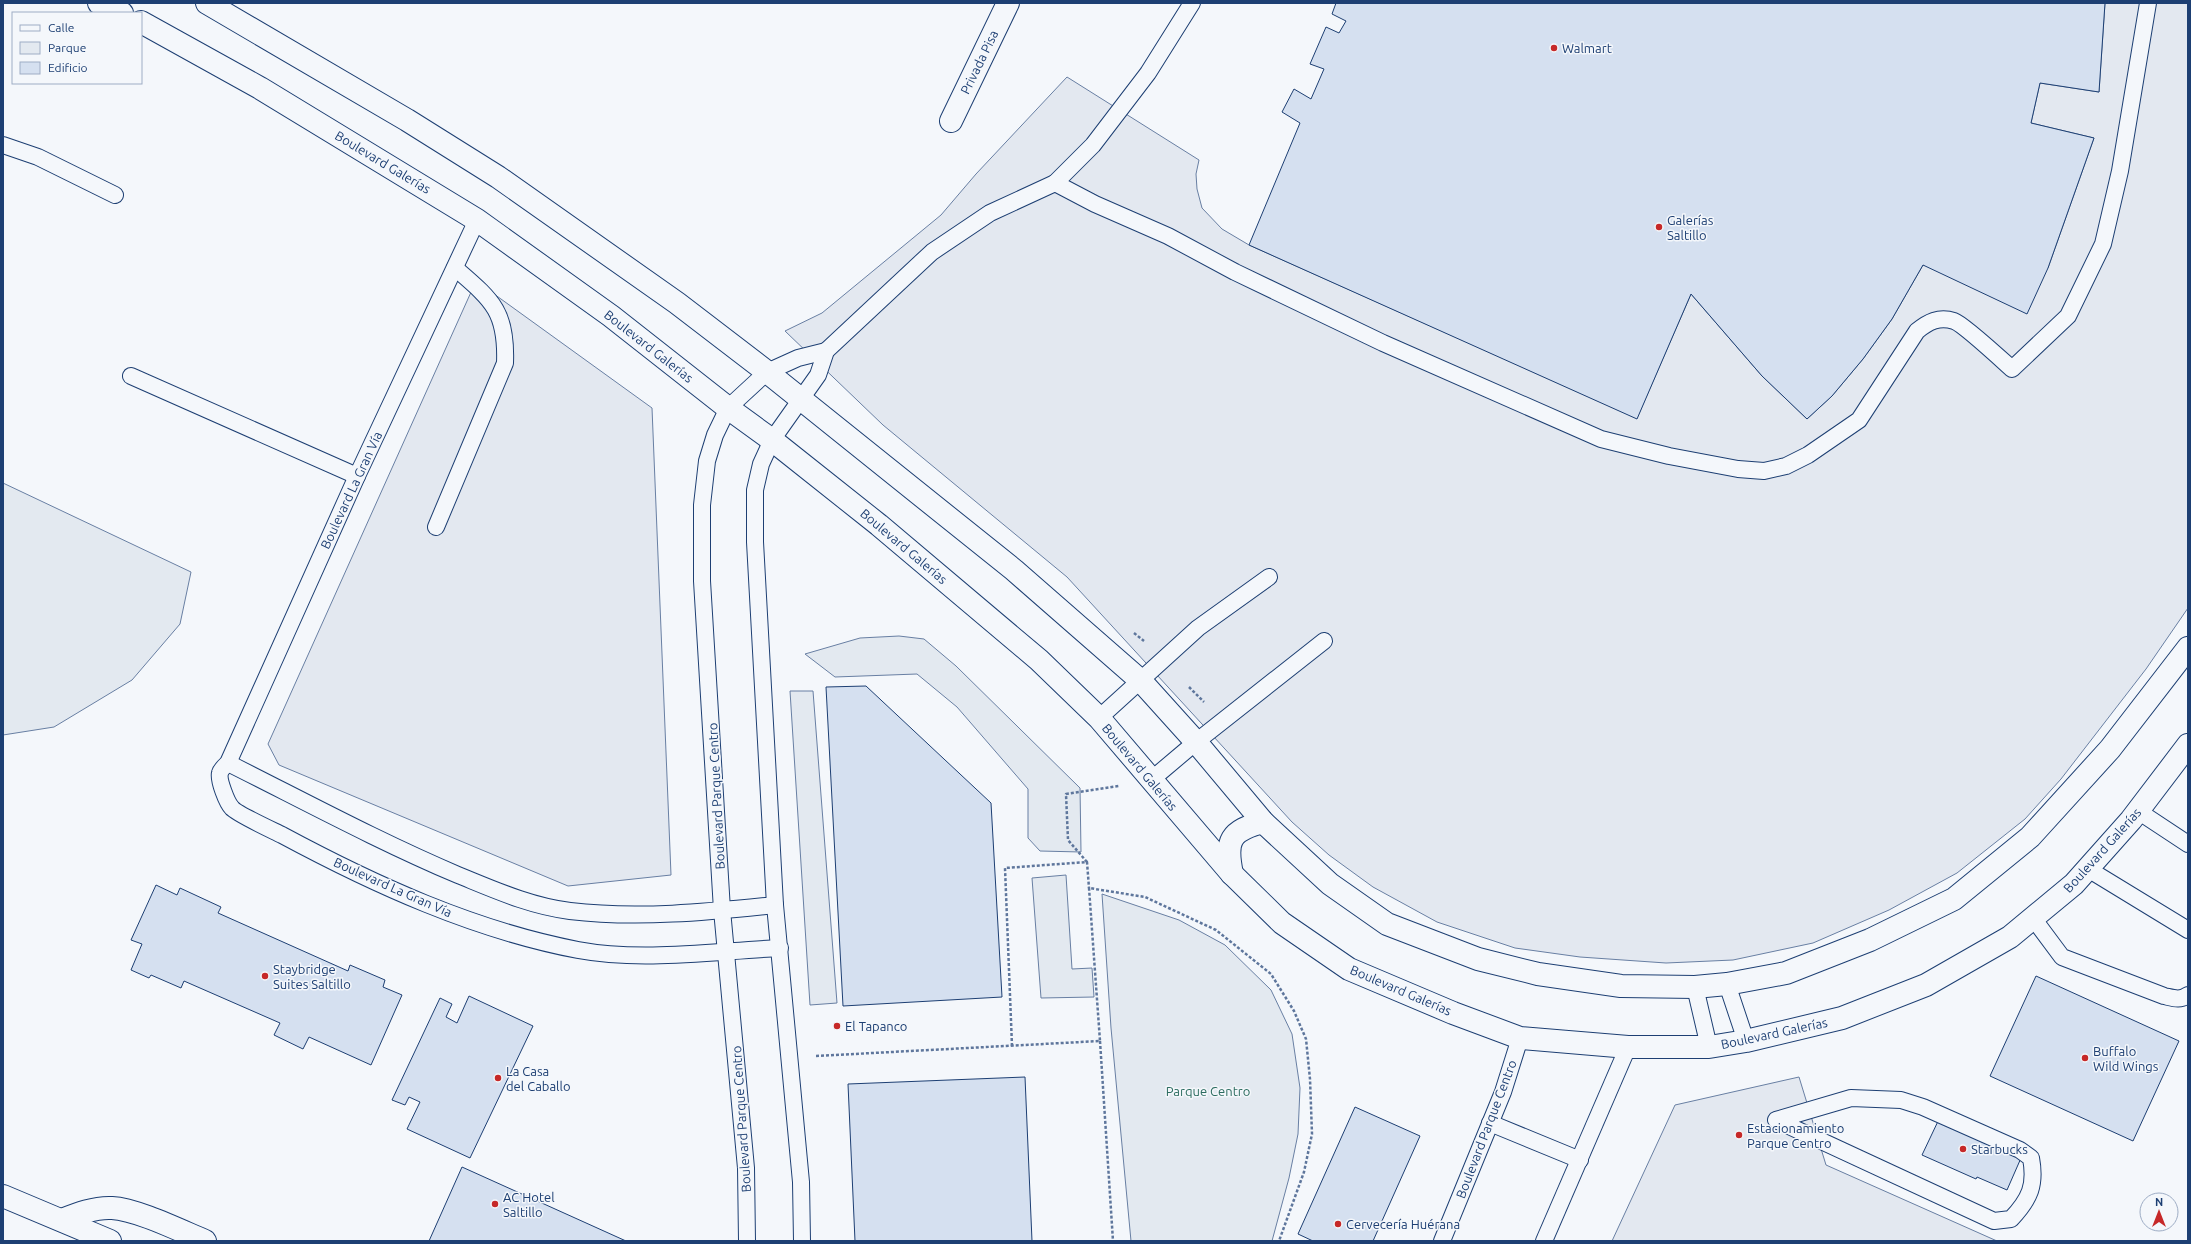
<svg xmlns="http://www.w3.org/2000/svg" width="2191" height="1244" viewBox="0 0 2191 1244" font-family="Ubuntu,sans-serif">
<rect width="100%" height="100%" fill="#f4f7fb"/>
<g fill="#e3e9f0" stroke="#687fa3">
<polygon points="3,483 191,572 180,624 132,680 54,727 3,735"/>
<polygon points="899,636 924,639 956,666 1080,788 1081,852 1040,851 1028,838 1028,789 957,707 917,674 835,677 805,654 860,638"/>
<polygon points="790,691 813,691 837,1003 810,1005"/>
<polygon points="1066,875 1072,969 1092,968 1094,997 1041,998 1032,878"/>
<polygon points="1102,894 1179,920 1225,945 1271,990 1292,1034 1300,1088 1298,1134 1289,1178 1272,1241 1131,1241 1111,1028"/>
</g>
<g fill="#e3e8f0" stroke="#687fa3">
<polygon points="2105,3 2188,3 2188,608 2146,669 2061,779 2025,819 1957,873 1889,910 1813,943 1733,960 1666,963 1580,957 1515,948 1437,922 1373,887 1329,855 1292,822 1067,577 883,425 785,331 822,313 941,215 976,174 1067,77 1199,160 1196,174 1197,189 1202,208 1222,229 1249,245 1637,418 1691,294 1762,376 1807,419 1832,396 1863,359 1892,319 1923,265 2048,268 2094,138 2031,123 2040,83 2099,92"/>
<polygon points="476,281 652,408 671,875 568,886 279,765 268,744"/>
<polygon points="1799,1077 1826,1165 1997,1241 1612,1241 1675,1105"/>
</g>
<g fill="#d5e0f0" stroke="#1d3f73">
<polygon points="1336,3 2105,3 2099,92 2040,83 2031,123 2094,138 2048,268 2027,314 1923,265 1892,319 1863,359 1832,396 1807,419 1762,376 1691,294 1637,419 1249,245 1300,123 1282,112 1294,89 1311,99 1324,69 1310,64 1326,27 1339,33 1346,21 1332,14"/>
<polygon points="866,686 991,803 1002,997 843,1006 826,687"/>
<polygon points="156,885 177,895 180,888 221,907 218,913 348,971 350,965 385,980 383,987 402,995 371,1065 309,1037 303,1049 274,1035 280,1023 184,981 181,988 151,975 149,978 131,970 142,944 131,940"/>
<polygon points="2036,976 2179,1041 2133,1141 1990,1076"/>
<polygon points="469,996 533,1026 470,1158 407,1129 420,1102 409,1097 405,1105 392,1100 440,998 452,1004 446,1017 457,1023"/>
<polygon points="1025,1077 1032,1241 855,1241 848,1084"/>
<polygon points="1355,1107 1420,1136 1373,1241 1313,1241 1298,1234"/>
<polygon points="1940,1117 2021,1158 2007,1190 1977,1177 1976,1179 1922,1155"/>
<polygon points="462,1167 626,1241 429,1241"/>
</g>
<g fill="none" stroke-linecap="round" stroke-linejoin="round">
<g stroke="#1d3f73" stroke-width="18">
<g id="lane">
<polyline points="3,145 38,157 115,195"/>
<polyline points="1055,183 1093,145 1148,73 1192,3"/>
<path d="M477 220 357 476 228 763C226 765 221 769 220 773 218 780 227 803 232 808 237 814 272 830 282 835 375 885 474 930 578 950 642 962 715 951 780 948"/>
<polyline points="131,376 357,476"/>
<path d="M436 527 505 363C507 311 492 300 455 268"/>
<polyline points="1099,718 1198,628 1269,577"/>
<path d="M228 763C304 801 380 842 458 875 495 890 530 906 570 911 637 919 708 912 775 905"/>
<polyline points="1151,780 1196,742 1324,641"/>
<polyline points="2138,811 2188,844"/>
<polyline points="2088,869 2188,930"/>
<path d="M2033 918 2062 957 2164 996C2173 998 2180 1001 2188 995"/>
<polyline points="1727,984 1746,1041"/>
<polyline points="1695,987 1709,1047"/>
<path d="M1851 1098 1901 1100 1923 1107 2020 1150 2031 1158C2036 1185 2030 1199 2011 1219L1994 1221 1776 1120Z"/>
<polyline points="1490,1123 1580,1160"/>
<polyline points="747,1241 746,1168 722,910 702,581 702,505 707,461 715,435 728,408 767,372 798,358 826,351"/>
<path d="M802 1241 801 1182 775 905 755 542V490L761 464 772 440 818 375 826 351 932 252 990 213 1055 183 1095 204 1168 236 1235 272 1383 343 1601 439 1669 456 1738 469 1764 471 1786 466 1808 455 1859 420 1917 331C1928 322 1939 316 1954 321 1963 324 2002 360 2012 369L2068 316 2103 244 2120 171 2148 3"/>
<polyline points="1442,1241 1503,1092 1520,1038"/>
<polyline points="1544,1241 1628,1047"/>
</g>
</g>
<g stroke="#1d3f73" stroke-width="24">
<g id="street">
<polyline points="951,121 1008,3"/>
<polyline points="3,1196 110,1241"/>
<path d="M62 1220C77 1214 95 1207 112 1208 136 1209 181 1231 205 1241"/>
</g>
</g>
<g stroke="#1d3f73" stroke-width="24">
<g id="secondary">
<polyline points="99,3 122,13"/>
<polyline points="207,3 407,120 498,177 677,303 767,372 1014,570 1141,681 1196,742 1263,822 1330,884 1387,924 1478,959 1538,974 1621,986 1695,987 1727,984 1786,973 1870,940 1954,899 2030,837 2110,749 2188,648"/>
<polyline points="141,22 260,88 477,220 611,316 728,408 772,440 879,525 1039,660 1099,718 1232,874 1282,923 1349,969 1453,1013 1520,1038 1628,1047 1709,1047 1746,1041 1842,1018 1926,985 2010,937 2074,884 2131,820 2188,745"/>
<path d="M1232 874C1225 840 1230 831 1263 822"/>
</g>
</g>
<g stroke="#5e769c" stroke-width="2.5" stroke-dasharray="3 2" stroke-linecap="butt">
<polyline points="1134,633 1144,641"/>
<polyline points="1189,687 1204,702"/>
<polyline points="1087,862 1068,840 1066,794 1119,786"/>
<polyline points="1100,1041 1113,1241"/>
<polyline points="1012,1046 1005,868 1087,862 1089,888"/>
<polyline points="816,1056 1100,1041 1089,888 1145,897 1216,930 1271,974 1294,1011 1306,1039 1310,1079 1312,1134 1304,1172 1279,1241"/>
</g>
<use href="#lane" stroke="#f4f7fb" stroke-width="16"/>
<use href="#street" stroke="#f4f7fb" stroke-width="22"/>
<use href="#secondary" stroke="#f4f7fb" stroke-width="22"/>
</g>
<g fill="#c62828" stroke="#f4f7fb" stroke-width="1.5">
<circle cx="1554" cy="48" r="4"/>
<circle cx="1659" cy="227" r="4"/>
<circle cx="265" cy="976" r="4"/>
<circle cx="837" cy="1026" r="4"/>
<circle cx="2085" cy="1058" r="4"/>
<circle cx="498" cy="1078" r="4"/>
<circle cx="1739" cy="1135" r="4"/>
<circle cx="1963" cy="1149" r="4"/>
<circle cx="495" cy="1204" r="4"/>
<circle cx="1338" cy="1224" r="4"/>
</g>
<g text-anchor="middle" stroke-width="3" stroke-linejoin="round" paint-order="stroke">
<g font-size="13" fill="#1d3f73" stroke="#f4f7fb" text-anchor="start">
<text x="1562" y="53">Walmart</text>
<text x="1667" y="225">Galerías<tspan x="1667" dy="15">Saltillo</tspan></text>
<text x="273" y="974">Staybridge<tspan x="273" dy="15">Suites Saltillo</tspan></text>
<text x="845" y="1031">El Tapanco</text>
<text x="2093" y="1056">Buffalo<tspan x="2093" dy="15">Wild Wings</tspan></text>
<text x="506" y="1076">La Casa<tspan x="506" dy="15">del Caballo</tspan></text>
<text x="1747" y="1133">Estacionamiento<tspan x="1747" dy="15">Parque Centro</tspan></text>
<text x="1971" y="1154">Starbucks</text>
<text x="503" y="1202">AC Hotel<tspan x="503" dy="15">Saltillo</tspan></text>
<text x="1346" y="1229">Cervecería Huérana</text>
</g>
<g font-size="13" fill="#1d3f73" stroke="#f4f7fb">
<text transform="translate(979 62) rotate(-64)" y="5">Privada Pisa</text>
<text transform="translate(383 162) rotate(31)" y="5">Boulevard Galerías</text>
<text transform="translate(649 346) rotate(38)" y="5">Boulevard Galerías</text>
<text transform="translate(351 490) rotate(-65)" y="5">Boulevard La Gran Vía</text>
<text transform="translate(904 546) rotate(40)" y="5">Boulevard Galerías</text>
<text transform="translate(1140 767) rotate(50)" y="5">Boulevard Galerías</text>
<text transform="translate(716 796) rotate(-93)" y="5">Boulevard Parque Centro</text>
<text transform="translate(2102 850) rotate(-48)" y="5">Boulevard Galerías</text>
<text transform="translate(393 887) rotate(24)" y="5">Boulevard La Gran Vía</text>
<text transform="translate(1401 990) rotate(23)" y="5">Boulevard Galerías</text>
<text transform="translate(1774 1033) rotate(-12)" y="5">Boulevard Galerías</text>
<text transform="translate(741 1119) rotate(-94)" y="5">Boulevard Parque Centro</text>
<text transform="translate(1486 1129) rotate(-69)" y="5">Boulevard Parque Centro</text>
</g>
<g font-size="13" fill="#2c6c60" stroke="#f4f7fb">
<text x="1208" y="1096">Parque Centro</text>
</g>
</g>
<rect width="2191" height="1244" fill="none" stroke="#1d3f73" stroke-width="8"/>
<rect x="12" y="12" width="130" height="72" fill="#f4f7fb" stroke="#9eadc5"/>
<rect x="20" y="25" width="20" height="6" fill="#f4f7fb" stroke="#9eadc5"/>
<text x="48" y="32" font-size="12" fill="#1d3f73">Calle</text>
<rect x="20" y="42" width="20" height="12" fill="#e3e9f0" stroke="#9eadc5"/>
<text x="48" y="52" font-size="12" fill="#1d3f73">Parque</text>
<rect x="20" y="62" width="20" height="12" fill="#d5e0f0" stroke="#9eadc5"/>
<text x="48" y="72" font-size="12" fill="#1d3f73">Edificio</text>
<g transform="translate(2159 1212)"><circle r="19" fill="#f4f7fb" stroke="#9eadc5"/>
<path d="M0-3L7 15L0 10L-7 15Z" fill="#c62828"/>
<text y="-6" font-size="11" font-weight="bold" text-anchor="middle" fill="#1d3f73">N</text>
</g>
</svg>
